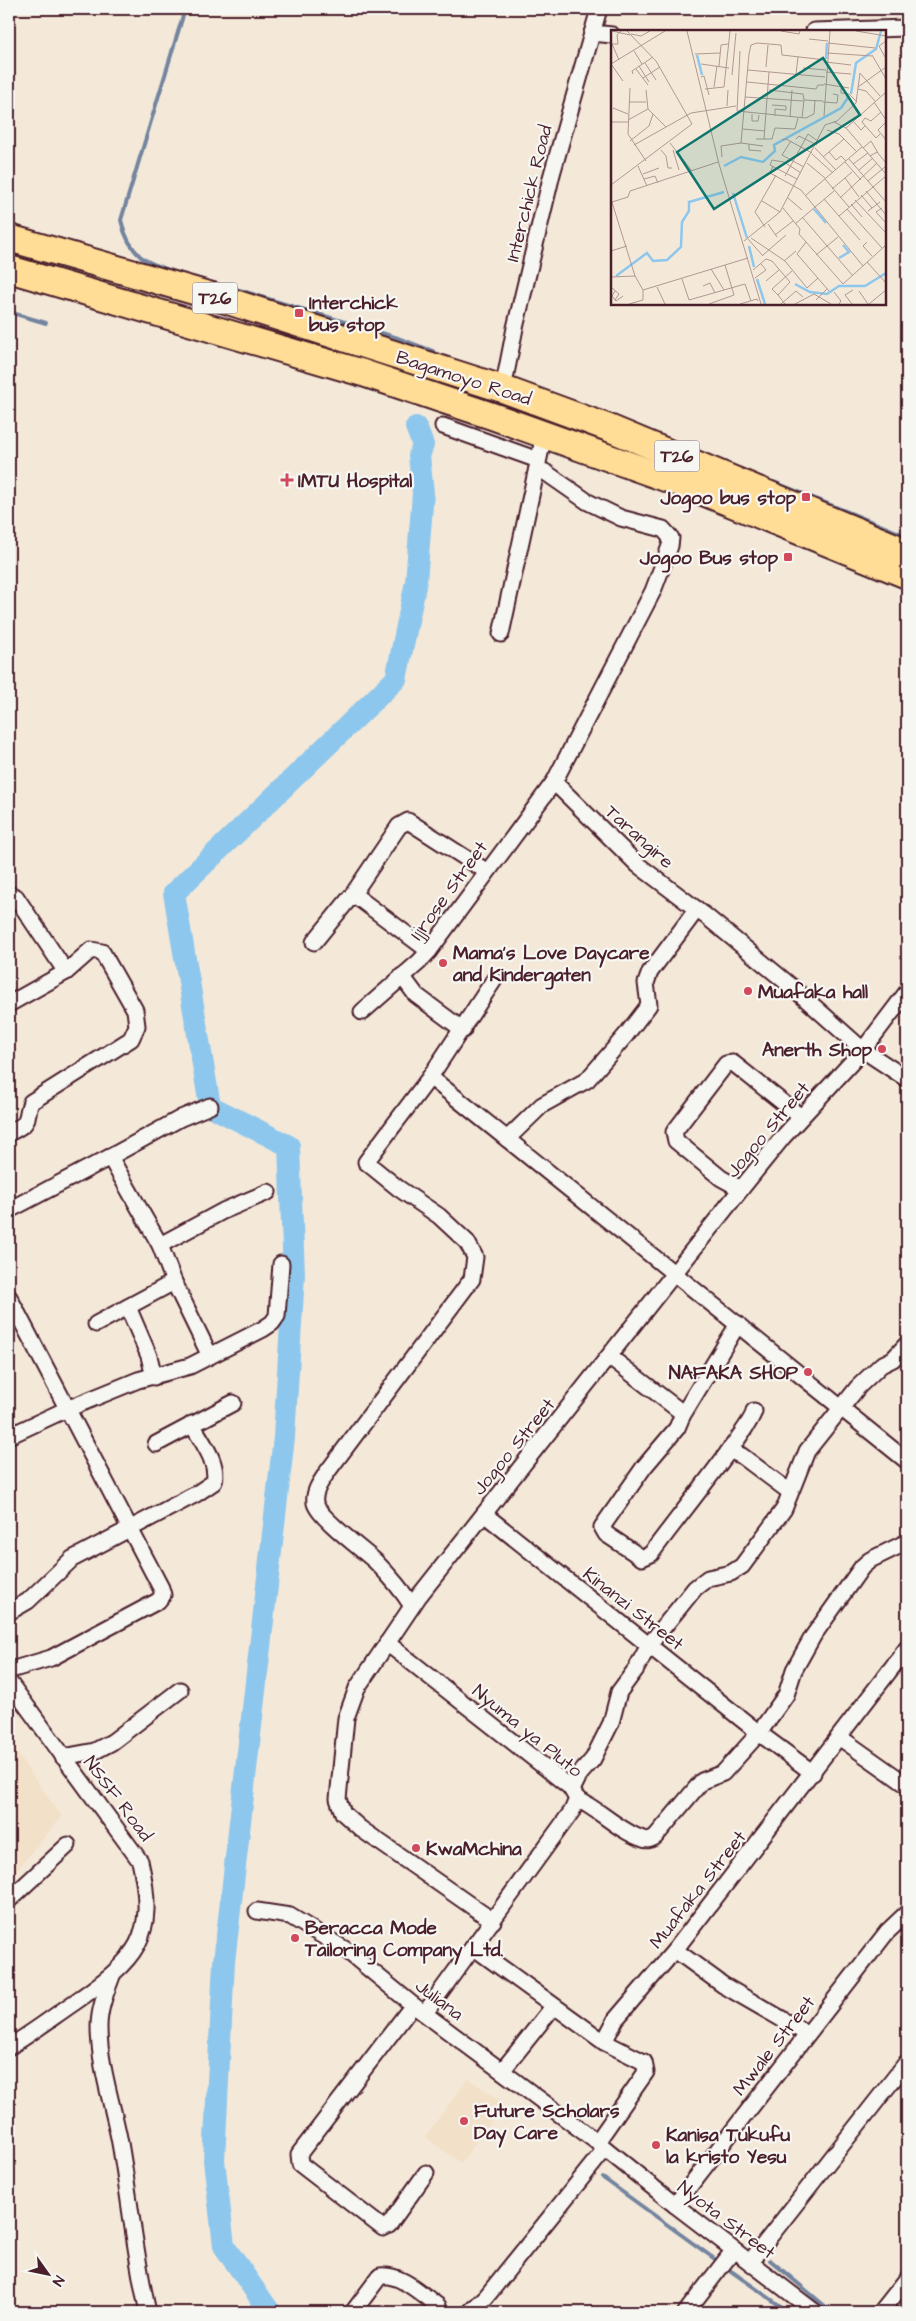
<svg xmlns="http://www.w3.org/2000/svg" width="916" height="2321" viewBox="0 0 916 2321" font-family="'Architects Daughter',sans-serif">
<rect width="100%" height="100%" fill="#f4e9d9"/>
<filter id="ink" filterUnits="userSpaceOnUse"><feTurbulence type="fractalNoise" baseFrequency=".02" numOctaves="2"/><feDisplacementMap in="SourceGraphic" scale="10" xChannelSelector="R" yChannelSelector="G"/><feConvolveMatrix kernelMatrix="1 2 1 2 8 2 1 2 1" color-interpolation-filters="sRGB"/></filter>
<g filter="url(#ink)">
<g fill="#f2e0c8">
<polygon points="9,1742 62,1817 9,1879"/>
<polygon points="468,2078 504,2104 461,2163 425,2137"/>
</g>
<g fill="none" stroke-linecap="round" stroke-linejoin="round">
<g stroke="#73849f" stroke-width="4">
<path d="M185 9 121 220C124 234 130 247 141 257 153 268 200 279 217 284"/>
<polyline points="229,287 398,338 433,351"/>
<polyline points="9,312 46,323"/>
<polyline points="774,482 907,536"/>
<polyline points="603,2178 716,2260"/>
<polyline points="770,2260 832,2312"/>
<polyline points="731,2271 789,2312"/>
<polyline points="9,2306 10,2312"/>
</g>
<polyline stroke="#8ec7ed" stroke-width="22" points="270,2312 224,2246 214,2160 224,1962 284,1437 294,1275 289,1146 210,1106 174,893 396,679 416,582 423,493 419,456 423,445 416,427"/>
<g stroke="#4a1f2b" stroke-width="19">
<g id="street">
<polyline points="814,31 907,28"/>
<polyline points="592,33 612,35"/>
<polyline points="503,389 515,328 552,174 599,9"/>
<polyline points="443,426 538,460"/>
<polyline points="538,469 545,472 588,502 621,518 663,529 671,538 670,546 653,591 554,782 638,865 707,917 791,986 863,1050 907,1079"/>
<polyline points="501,634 544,435"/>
<polyline points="9,894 16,897 66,972"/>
<polyline points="353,894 429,951"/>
<polyline points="314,942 353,894 399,826 408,821 486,871"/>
<polyline points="402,976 416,995 463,1030"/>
<path d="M9 1004 66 972 91 950 102 952 135 1010 137 1026 131 1039 31 1102C23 1123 34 1120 9 1133"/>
<polyline points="362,1012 419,962 429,951 554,782"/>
<polyline points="430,1077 907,1461"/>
<polyline points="507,1139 542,1105 587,1080 626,1035 649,1005 646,983 650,972 697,909"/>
<polyline points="110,1157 181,1118 210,1106"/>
<polyline points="741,1189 721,1178 676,1141 674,1132 726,1064 733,1063 801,1117"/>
<polyline points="9,1210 110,1157 160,1245 174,1282 210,1356"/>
<polyline points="160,1245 223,1211 268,1192"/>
<polyline points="9,1297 161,1588 163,1595 158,1601 51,1658 14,1669 9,1668"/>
<polyline points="128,1307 149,1356 154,1377"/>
<polyline points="96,1324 174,1282"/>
<path d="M610 1357 680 1411 682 1416 677 1428 644 1467 602 1527 606 1534 642 1558 651 1554C665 1533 753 1425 754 1411"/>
<polyline points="682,1416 738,1324"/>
<polyline points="9,1436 67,1409 138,1380 190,1366 263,1329 272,1323 277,1316 281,1264"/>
<polyline points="156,1444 233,1403"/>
<polyline points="729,1450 742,1456 790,1492"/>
<polyline points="484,1514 759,1733 813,1773"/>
<path d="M412 1606C402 1590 389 1575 375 1561 362 1549 319 1518 315 1503 313 1491 322 1480 328 1471L472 1279 475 1257 467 1242 439 1216 398 1188 366 1162 430 1077 494 980"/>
<path d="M9 1612 28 1601 72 1559 196 1494 214 1482C219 1462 201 1441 192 1424"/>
<polyline points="387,1643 570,1787 577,1799 572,1811 425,2013"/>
<path d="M9 1682 140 1861C158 1939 136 1959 75 2002 53 2017 32 2033 9 2047"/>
<polyline points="839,1737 907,1785"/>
<polyline points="63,1757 95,1751 112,1742 180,1690"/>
<polyline points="572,1790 580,1774 593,1759 611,1723 619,1692 636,1669 649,1645 695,1588 708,1578 731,1573 742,1566 784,1509 807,1451 858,1387 881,1365 893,1359 907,1344"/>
<path d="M577 1799C600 1810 619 1831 643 1839 648 1841 651 1839 655 1837L702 1781 723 1773 759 1733 786 1695 794 1670 813 1636 862 1567 870 1560 907 1542"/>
<polyline points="9,1900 68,1845"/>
<polyline points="257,1911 290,1916 346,1950 413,2005 597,2142 675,2205 815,2312"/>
<polyline points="493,1921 361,1829 343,1813 338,1799 346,1718 357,1688 419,1596 741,1189 783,1137 863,1050 907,992"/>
<polyline points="473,1947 604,2042"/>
<polyline points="675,1950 723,1985 806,2033"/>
<path d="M112 1976C106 1992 99 2009 99 2027 99 2066 113 2105 120 2143 130 2200 135 2256 148 2312"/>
<polyline points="413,2005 299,2154 300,2164 383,2228 389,2225 426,2173"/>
<polyline points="502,2071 553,2007"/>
<polyline points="597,2142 646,2072 644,2062 604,2042 616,2019 675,1950 907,1648"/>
<polyline points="675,2205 887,1932 907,1913"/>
<polyline points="750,2262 907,2062"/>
<path d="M353 2312 380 2276C402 2274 421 2294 438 2306"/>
<polyline points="470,2312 486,2297 605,2149"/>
<polyline points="686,2312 733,2251"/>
<polyline points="881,2312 907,2279"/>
</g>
</g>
<g stroke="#4a1f2b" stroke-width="30">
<g id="highway">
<polyline points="9,238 222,299 503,389 609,428 907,552"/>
<polyline points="9,269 363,373 492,416 696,489 907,575"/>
</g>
</g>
<use href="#street" stroke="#f6f6f2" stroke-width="15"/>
<use href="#highway" stroke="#ffdd96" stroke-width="26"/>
</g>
</g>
<g fill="#d1495b" stroke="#f6f6f2" stroke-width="2">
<rect x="294" y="308" width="10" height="10" rx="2.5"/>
<path d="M284.5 472.5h5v5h5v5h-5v5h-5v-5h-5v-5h5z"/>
<rect x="801" y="492" width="10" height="10" rx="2.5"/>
<rect x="783" y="552" width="10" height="10" rx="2.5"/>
<circle cx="443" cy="963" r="5"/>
<circle cx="748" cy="991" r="5"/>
<circle cx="882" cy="1049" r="5"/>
<circle cx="808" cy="1372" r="5"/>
<circle cx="416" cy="1848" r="5"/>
<circle cx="295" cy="1938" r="5"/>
<circle cx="464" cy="2121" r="5"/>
<circle cx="656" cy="2145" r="5"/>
</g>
<g text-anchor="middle" stroke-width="4.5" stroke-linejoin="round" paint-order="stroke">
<g fill="#f6f6f2" stroke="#7e6067" stroke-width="1">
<rect x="192.5" y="282.5" width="45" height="31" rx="4"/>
<rect x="654.5" y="440.5" width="45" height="31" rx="4"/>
</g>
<g font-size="18" font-weight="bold" fill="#4a1f2b">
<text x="215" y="304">T26</text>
<text x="677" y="462">T26</text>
</g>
<g font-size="19" fill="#4a1f2b" stroke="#f6f6f2">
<text transform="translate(528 193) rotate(-76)" y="7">Interchick Road</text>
<text transform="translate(464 377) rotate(18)" y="7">Bagamoyo Road</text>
<text transform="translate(640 836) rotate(42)" y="7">Tarangire</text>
<text transform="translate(448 890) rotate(-54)" y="7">Ijjrose Street</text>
<text transform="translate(767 1129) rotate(-50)" y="7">Jogoo Street</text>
<text transform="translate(513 1446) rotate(-51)" y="7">Jogoo Street</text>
<text transform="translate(634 1608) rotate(38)" y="7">Kinanzi Street</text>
<text transform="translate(528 1730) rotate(39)" y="7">Nyuma ya Pluto</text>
<text transform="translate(119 1798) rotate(53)" y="7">NSSF Road</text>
<text transform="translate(697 1889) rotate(-52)" y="7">Muafaka Street</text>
<text transform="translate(440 1999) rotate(37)" y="7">Juliana</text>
<text transform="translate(773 2045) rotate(-52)" y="7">Mwale Street</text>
<text transform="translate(727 2219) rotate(37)" y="7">Nyota Street</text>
</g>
<g font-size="19" font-weight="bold" fill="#4a1f2b" stroke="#f6f6f2" text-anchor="start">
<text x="309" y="309">Interchick<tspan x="309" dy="22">bus stop</tspan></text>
<text x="298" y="487">IMTU Hospital</text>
<text x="796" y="504" text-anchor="end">Jogoo bus stop</text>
<text x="778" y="564" text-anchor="end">Jogoo Bus stop</text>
<text x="453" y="959">Mama's Love Daycare<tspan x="453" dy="22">and Kindergaten</tspan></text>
<text x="758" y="998">Muafaka hall</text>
<text x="872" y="1056" text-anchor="end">Anerth Shop</text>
<text x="798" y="1379" text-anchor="end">NAFAKA SHOP</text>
<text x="426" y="1855">KwaMchina</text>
<text x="305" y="1934">Beracca Mode<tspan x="305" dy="22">Tailoring Company Ltd.</tspan></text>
<text x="474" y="2117">Future Scholars<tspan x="474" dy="22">Day Care</tspan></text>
<text x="666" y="2141">Kanisa Tukufu<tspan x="666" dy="22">la kristo Yesu</tspan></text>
</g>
</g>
<g transform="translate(611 30)">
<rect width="275" height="275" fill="#f4e9d9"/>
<path fill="none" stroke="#8ec7ed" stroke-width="2.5" d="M86 25 91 45M215 29 216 13M240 64 245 33 265 19 270 1M113 136 130 127 152 132 164 121 163 115 230 78 238 66M122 163 136 208M203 179 215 193M138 216 143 237M228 228 238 222 232 215M5 246 36 223 42 231 56 230 70 217 71 192 78 181V172L113 162M146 249 154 274M184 254 199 262 216 264 228 256H254L275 243"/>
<path fill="none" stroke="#b09893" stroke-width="1" d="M1 1 19 5M76 1 108 134 150 274M170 1 188 4 189 1M245 1 275 6M20 4 30 6 39 1M198 9 217 11M146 13 170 15 171 25 215 30M217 13 264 18M23 21 31 34M129 21 126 81 195 88 203 84 204 70M216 23 261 26M84 24 109 23M261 25 275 49M274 27 268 16 275 11M8 30 1 14H7L6 5 10 1M215 32 240 35M34 33 45 50M0 34 54 1M0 34 12 51M90 34 118 38M28 36 38 52M108 36 110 15 117 14M155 37 157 15M192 38 215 40M25 39 37 55M137 40 214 47M215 42 240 44M22 44 21 41 42 27M185 44 187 27M121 45 125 3M90 47 93 46 98 65M32 48 49 37M136 52 205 59 207 55H213M213 54 238 58M103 57 106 36M247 57 275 37M19 58 17 104 35 131M230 58V63L238 64 246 72M94 59 113 57 119 1M247 59 255 61 264 71M35 60 37 79 55 97M158 60 192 64 193 70M134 67 192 71M18 72H35M212 72 226 73 227 65 222 64M263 72 275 90M161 75 175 76V80L164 79V86M116 76 117 60M2 78 17 84M141 84V91H147L148 85M213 86 219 1M179 87 181 60M191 88 193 70 212 71M17 90 37 79M242 91 250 100 254 96M0 92H17M223 92 235 98 275 144M275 92 267 100 275 110M235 98 275 62M132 99 154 101M216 100 228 104 246 122M269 104 265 108 251 92 254 88 260 91 270 82M145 109H161L164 98 184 99 187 88M153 109 158 42M185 109 188 106 206 115M171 110 175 109 201 123M19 111 38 96 42 84M180 111 171 125 193 137M59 113 81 141M130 113 152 116M138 114V120L150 121M23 115 80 83 125 76M204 118 225 140M252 118 260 111 267 123M50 120 55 126 57 138H61M62 120 68 140M218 122 225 130 230 126 235 131M201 124 222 143M259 126 266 122 275 133M111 127 110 116 130 113 138 24 140 15 146 13M212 127 233 109M238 129 275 172M234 132 250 150M196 133 214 148M242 134 257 123M27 136 36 156M162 136 159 143 190 160 252 236M248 140 262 128M32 144 48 138M174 146 197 104 208 112M234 148 248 167M33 149 44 146 47 153M186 149 159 135 161 130 173 132 190 143M214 149 238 177M257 151 275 136M0 155 81 94 45 31 16 1M221 159 241 142M255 161 275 185M250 165 261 178M194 166 251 117M177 168 191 180M229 168 266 133M0 169 24 246 32 260V270L18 274M213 169 249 210M244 170 275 203M151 171 169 182M1 172 17 167 19 161 107 132M240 174 251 187M172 178 189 199 188 204 232 254 275 215M271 178 265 182 275 193M236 179 271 218M257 181 269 172M228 186 275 146M192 188 242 246M157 194 166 207M184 194 223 161M154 197 144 182 165 145M164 205 182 191M140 208 174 231 196 258 207 248M137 209 152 226M133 211 169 182 214 95 226 91 245 73 249 43 269 66M195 212 186 224 218 261M256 212 252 216 261 226M0 221 16 216M152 225 175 205M205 225 227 207M173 231 185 221M256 232 275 253M100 239 113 260M142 240 155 229 161 231 179 252 167 265 174 274M0 247 24 246M144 248 155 240 150 234M71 249 78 270 134 254 140 271M155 251 168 240M92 256 99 253 104 263M0 257 8 264 4 270M46 257 54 274M32 260 137 228M4 261 1 266 5 271 12 266M248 261 257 274M223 262 230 271 228 274M167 265 161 259 181 241M205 270 216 259M98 274 123 265 114 235M129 274 146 269 147 271M170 274 185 261 192 267M184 274 203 264 220 274M241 274 234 265 242 260M258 274 275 260"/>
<path fill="#0f766e" fill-opacity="0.15" stroke="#0f766e" stroke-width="2.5" d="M212 28 249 85 103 179 66 122Z"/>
<rect width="275" height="275" fill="none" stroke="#4a1f2b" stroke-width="2.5"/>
</g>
<rect width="916" height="2321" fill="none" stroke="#f6f6f2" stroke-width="30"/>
<rect x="15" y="15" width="886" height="2291" fill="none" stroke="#4a1f2b" stroke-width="2" filter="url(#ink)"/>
<g transform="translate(48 2274) rotate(123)" stroke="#f6f6f2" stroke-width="4" paint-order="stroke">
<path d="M0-4L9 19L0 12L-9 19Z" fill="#4a1f2b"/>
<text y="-8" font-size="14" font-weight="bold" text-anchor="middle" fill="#4a1f2b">N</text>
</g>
</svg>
